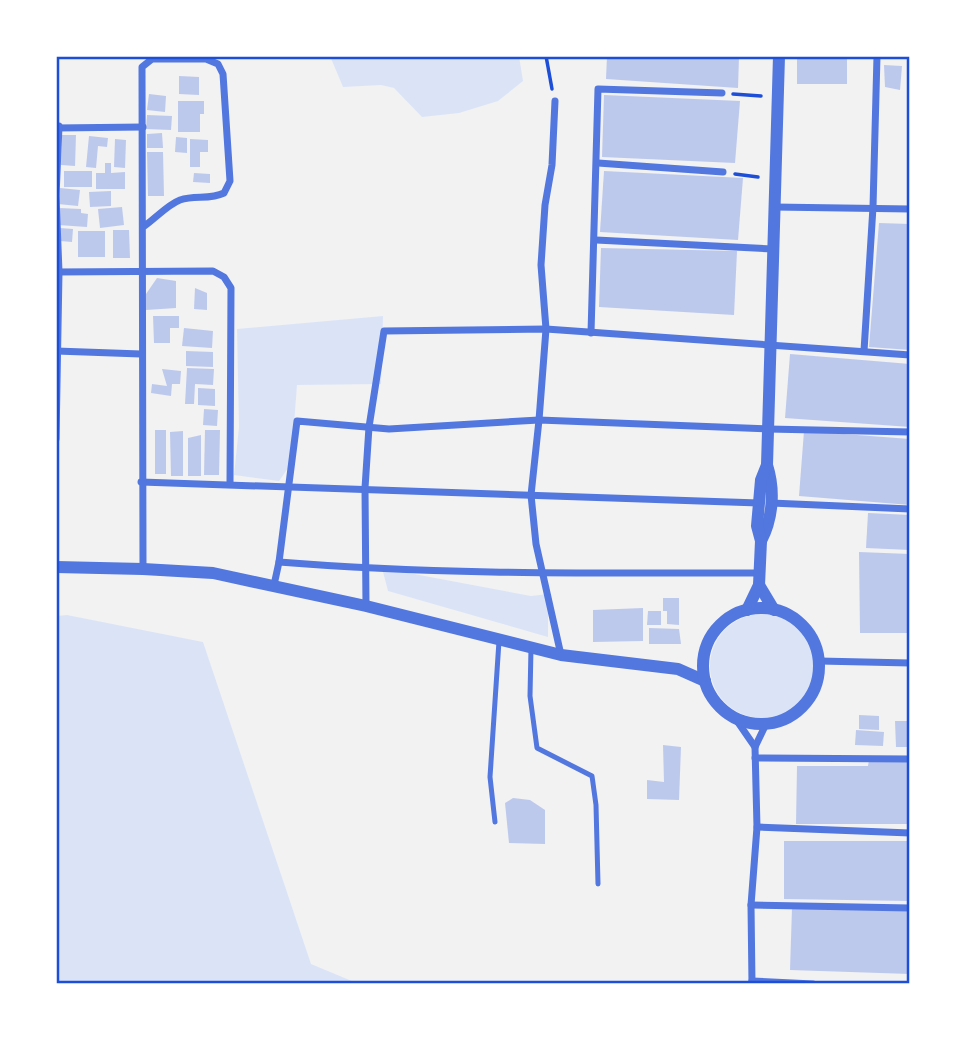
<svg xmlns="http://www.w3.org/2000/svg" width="966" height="1040" viewBox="0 0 966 1040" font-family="'Titillium Web',sans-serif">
<rect width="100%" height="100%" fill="#f2f2f2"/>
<g fill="#dbe4f7">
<polygon points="330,56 519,56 523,81 498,101 459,113 422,117 394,88 381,85 343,87"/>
<polygon points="383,316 381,384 297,385 291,464 279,481 234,475 239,427 237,329"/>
<polygon points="382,568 531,596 548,594 548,637 388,591"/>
<circle cx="762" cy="666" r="52"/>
<polygon points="67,615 203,642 311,964 359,984 56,984 56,616"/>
</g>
<g fill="#bdc9ec">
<polygon points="607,56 739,56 738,88 606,79"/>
<rect x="797" y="56" width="50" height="28"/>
<polygon points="884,65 902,66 900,90 885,87"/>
<polygon points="179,76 199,77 199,95 179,94"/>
<polygon points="149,94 166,96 165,112 147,110"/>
<polygon points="604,95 740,101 735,163 602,157"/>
<polygon points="178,101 204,101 204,114 200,114 200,132 178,132"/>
<polygon points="147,115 172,116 171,130 146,129"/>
<polygon points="162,133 163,148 147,148 147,134"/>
<polygon points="62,135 76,135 75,166 61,165"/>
<polygon points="89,136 108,138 107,147 98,146 96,168 86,167"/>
<polygon points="176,137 187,138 187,153 175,152"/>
<polygon points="115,139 126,140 125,168 114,167"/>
<polygon points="190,139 208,140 208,152 200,152 200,167 190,167"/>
<polygon points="147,152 163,152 164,196 148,196"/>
<polygon points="105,163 111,163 111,173 125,172 125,189 96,189 96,173 105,173"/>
<rect x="64" y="171" width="28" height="16"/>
<polygon points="604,171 743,178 738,240 600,232"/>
<polygon points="194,173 210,174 210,183 193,182"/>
<polygon points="60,188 80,190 78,206 58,204"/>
<polygon points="111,191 111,206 90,207 89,192"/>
<polygon points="122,207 124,225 100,228 98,209"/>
<polygon points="59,208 81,209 81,213 88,214 87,227 58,225"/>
<polygon points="879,223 910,224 910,350 869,347"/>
<polygon points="60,228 73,229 72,242 60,241"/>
<polygon points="113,230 129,230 130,258 113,258"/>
<rect x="78" y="231" width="27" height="26"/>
<polygon points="601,248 737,251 734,315 599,307"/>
<polygon points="157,278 176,281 176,308 146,310 146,294"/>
<polygon points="195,288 207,293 207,310 194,309"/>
<polygon points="153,316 179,316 179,328 170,328 170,343 154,343"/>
<polygon points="184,328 213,331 212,348 182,346"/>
<polygon points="186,351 213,352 213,367 186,366"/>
<polygon points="790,354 910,364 910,427 785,418"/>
<polygon points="187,368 214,369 213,385 195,384 194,404 185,404"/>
<polygon points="162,369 181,371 180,384 172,384 171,396 151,393 152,384 167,386"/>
<polygon points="198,388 215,389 215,406 198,405"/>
<polygon points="204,409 218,410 217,426 203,425"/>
<rect x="155" y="430" width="11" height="44"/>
<polygon points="205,430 220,430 219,475 204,475"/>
<polygon points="183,431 183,476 171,476 170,432"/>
<polygon points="804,431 910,439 910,505 799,496"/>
<polygon points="201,435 201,476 188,476 188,438"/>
<polygon points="868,513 910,515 910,550 866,548"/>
<polygon points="859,552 910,554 910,633 860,633"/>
<polygon points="663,598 679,598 679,625 667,624 667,611 663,611"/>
<polygon points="643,608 643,641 593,642 593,610"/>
<polygon points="648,611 661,611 661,625 647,625"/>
<polygon points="649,628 679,629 681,644 649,644"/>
<polygon points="859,715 879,716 879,730 859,729"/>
<polygon points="895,721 910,721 910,747 896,747"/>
<polygon points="856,730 884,732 883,746 855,745"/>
<polygon points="663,745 681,747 679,800 647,799 647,780 664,782"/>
<polygon points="869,760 910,761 910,824 796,824 797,766 868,766"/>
<polygon points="513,798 530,800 545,810 545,844 509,843 505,803"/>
<polygon points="784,841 910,841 910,901 784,899"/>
<polygon points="792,908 910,911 910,974 790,970"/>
</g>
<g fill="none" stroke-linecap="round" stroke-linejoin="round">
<g stroke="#1d4ed8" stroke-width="3.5">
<polyline points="546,56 552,89"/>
<polyline points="733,94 761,96"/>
<polyline points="735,174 758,177"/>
</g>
<g stroke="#5277de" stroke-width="5">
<polyline points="531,648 530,696 537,748 592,776 596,805 598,884"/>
<polyline points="495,822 490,777 499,641"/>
</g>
<g stroke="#5277de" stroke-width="7">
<polyline points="555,101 552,165 545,205 541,265 546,329 539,420 531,495 536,544 561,655"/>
<polyline points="56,128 143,127"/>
<polyline points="598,163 723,172"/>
<polyline points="774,207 910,209"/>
<polyline points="596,240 772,249"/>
<polyline points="56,272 213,271 224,277 231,288 230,483"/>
<polyline points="591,333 598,89 722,93"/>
<polyline points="56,351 141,354"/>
<polyline points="864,351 873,207 877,56"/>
<polyline points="56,439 59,272 56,196 59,126"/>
<polyline points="141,482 759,503"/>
<polyline points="771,503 910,509"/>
<path d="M279 562C439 575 599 573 759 573"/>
<path d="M143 569 142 67 152 59H206L218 64 223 74 230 181 224 193C210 200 195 195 180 200 167 205 155 219 143 227"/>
<polyline points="274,585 279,562 297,421 389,429 539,420 768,429 910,432"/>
<polyline points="366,606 365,488 369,427 384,331 546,329 910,355"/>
<polyline points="819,661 910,663"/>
<polyline points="735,718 755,747"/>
<polyline points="755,758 910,759"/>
<polyline points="757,827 910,833"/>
<polyline points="751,905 910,908"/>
<polyline points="752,981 813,984"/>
<polyline points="752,984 751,905 757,827 755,747 766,724"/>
</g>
<g stroke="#5277de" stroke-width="12">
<path d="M761 541C773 518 775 490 767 465"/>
<polyline points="56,567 143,569 213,573 366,606 561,655 678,669 705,681"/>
<polyline points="759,585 774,610"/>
<circle cx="761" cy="666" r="58"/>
<polyline points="747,610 759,585 761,541 757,526 761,480 767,465 779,56"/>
</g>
</g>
<rect width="966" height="1040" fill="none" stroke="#ffffff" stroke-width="116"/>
<rect x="58" y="58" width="850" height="924" fill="none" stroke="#1d4ed8" stroke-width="2.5"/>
</svg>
